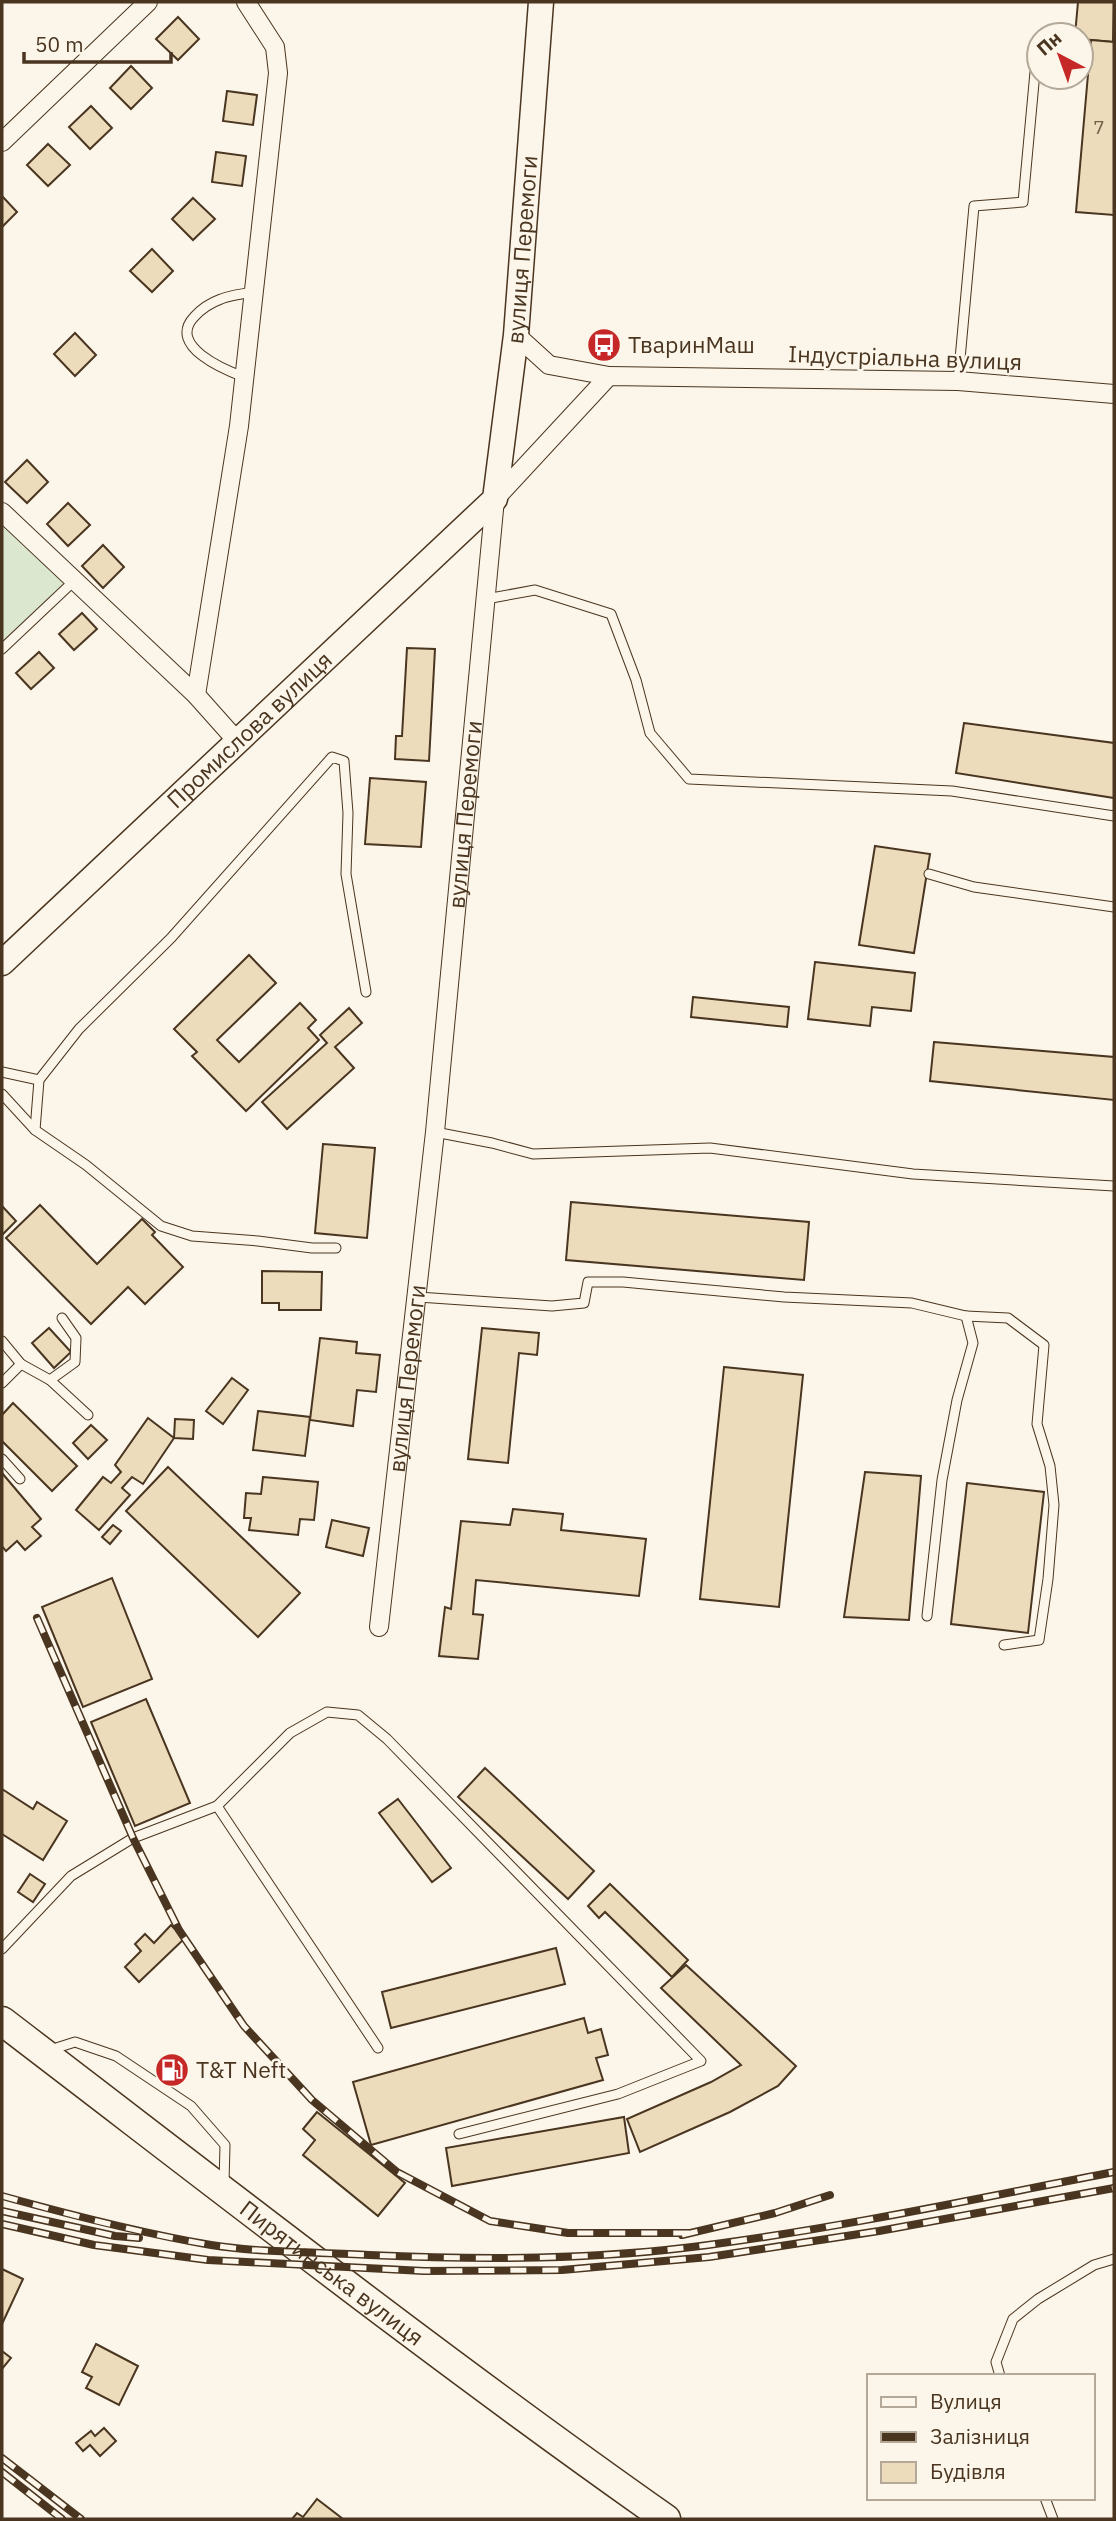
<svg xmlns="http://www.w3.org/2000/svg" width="1116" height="2521" viewBox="0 0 1116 2521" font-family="'IBM Plex Sans',sans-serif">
<rect width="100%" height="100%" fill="#fbf6e9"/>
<polygon fill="#dce7d0" stroke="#887966" stroke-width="2" points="2,512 74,581 2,649"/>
<g fill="#ecdcbc" stroke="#4a3520" stroke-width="2">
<polygon points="1078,2 1114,2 1113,42 1081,39 1081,35 1075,35"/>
<polygon points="178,17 199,39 178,60 156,39"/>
<polygon points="1091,40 1114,42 1114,215 1076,212"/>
<polygon points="131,66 152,88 131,109 110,88"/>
<polygon points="227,91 257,95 253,125 223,121"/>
<polygon points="91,106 112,128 90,149 69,127"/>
<polygon points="48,144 70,165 48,186 27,165"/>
<polygon points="216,152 246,156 242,186 212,182"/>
<polygon points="2,196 17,212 2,227"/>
<polygon points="193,198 215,219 193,240 172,219"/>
<polygon points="152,249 173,271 152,292 130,271"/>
<polygon points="75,333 96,355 75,376 54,354"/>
<polygon points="27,460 48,482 27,503 5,482"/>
<polygon points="68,503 90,525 68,546 47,524"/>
<polygon points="103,545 124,567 103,588 82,566"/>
<polygon points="82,613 97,629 74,650 59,634"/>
<polygon points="407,648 435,649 429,761 395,759 396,736 402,736"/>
<polygon points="39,652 54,668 31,689 16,673"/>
<polygon points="964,723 1114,743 1114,798 956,773"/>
<polygon points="370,778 426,782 421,847 365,844"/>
<polygon points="875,846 930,854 914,953 859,945"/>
<polygon points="249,955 276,983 217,1040 239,1062 300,1003 316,1020 308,1028 319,1040 246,1111 192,1056 197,1052 174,1029"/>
<polygon points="815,962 915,973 911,1011 872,1007 870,1026 808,1019"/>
<polygon points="693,997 789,1007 787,1027 691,1017"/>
<polygon points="349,1008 362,1023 335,1047 354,1068 287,1129 262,1102 327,1043 320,1035"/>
<polygon points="934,1042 1114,1057 1114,1100 930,1081"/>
<polygon points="323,1144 375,1148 367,1238 315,1233"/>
<polygon points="571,1202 809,1222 804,1280 566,1260"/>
<polygon points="40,1205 97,1264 142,1219 155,1232 152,1235 183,1267 145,1304 128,1287 91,1324 6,1238"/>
<polygon points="2,1206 16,1221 2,1235"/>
<polygon points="262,1271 322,1272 321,1310 279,1310 279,1303 262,1303"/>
<polygon points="49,1328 71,1352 54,1368 32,1343"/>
<polygon points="482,1328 539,1333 537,1355 519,1353 508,1463 468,1459"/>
<polygon points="320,1338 357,1342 356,1353 380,1355 376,1392 357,1390 353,1426 310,1420"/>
<polygon points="724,1367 803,1375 779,1607 700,1599"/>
<polygon points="232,1378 248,1390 223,1424 206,1411"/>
<polygon points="13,1403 77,1466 52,1491 2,1441 2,1415"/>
<polygon points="258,1411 310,1417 305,1456 253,1450"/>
<polygon points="148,1418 174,1438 143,1484 132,1477 122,1488 130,1495 99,1530 76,1510 103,1477 111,1483 121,1472 115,1465"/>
<polygon points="175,1419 194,1420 193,1439 174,1438"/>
<polygon points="91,1425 107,1440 88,1459 73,1443"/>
<polygon points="168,1467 300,1593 258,1637 126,1511"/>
<polygon points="865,1472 921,1476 909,1620 844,1617"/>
<polygon points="2,1473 41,1519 32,1527 41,1536 25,1550 17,1541 6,1551 2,1546"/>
<polygon points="263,1477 318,1482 314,1520 300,1519 298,1535 249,1530 251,1518 244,1518 246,1493 261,1494"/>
<polygon points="967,1483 1044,1492 1028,1633 951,1624"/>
<polygon points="513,1509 563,1514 561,1530 646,1539 639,1596 476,1580 473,1614 483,1615 478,1659 439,1656 445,1607 451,1609 461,1521 510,1525"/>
<polygon points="332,1520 369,1528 363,1556 326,1547"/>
<polygon points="113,1525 121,1531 110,1544 102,1537"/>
<polygon points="112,1578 152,1679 83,1707 42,1607"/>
<polygon points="146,1699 190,1803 135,1826 91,1722"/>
<polygon points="485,1768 594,1871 568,1899 458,1797"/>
<polygon points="2,1789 33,1809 37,1802 67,1821 43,1860 2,1834"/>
<polygon points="398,1799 451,1868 432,1882 379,1813"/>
<polygon points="30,1874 45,1884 33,1902 18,1892"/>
<polygon points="610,1884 688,1960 672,1977 605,1912 599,1918 588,1906"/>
<polygon points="171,1925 184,1939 139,1982 125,1967 141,1951 135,1944 145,1934 154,1943"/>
<polygon points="556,1948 565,1984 391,2028 382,1992"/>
<polygon points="686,1965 796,2066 778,2086 730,2112 640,2152 627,2119 711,2082 741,2065 661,1988"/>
<polygon points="584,2018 588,2033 601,2029 608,2055 596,2058 603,2080 371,2145 353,2082"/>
<polygon points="317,2112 405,2183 378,2216 303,2155 315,2140 303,2129"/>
<polygon points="624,2117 629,2153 452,2186 446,2148"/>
<polygon points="2,2269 23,2279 2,2324"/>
<polygon points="96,2344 138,2366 119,2405 86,2388 92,2377 82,2372"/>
<polygon points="2,2351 11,2358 2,2369"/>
<polygon points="104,2428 116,2441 100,2456 90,2445 83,2451 76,2443 91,2431 95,2436"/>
<polygon points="317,2499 343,2519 292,2519 297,2513 303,2517"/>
</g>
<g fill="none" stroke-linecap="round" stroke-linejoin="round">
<g stroke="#4a3520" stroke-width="11">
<g id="lane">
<path d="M244 377C225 370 167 346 194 317 202 308 210 303 221 299 231 295 243 294 253 292"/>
<polyline points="958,381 974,206 1023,202 1035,72"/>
<polyline points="486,599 535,590 611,614 636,680 650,733 689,779 952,791 1114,816"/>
<polyline points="2,649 74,581"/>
<polyline points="929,874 974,887 1114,907"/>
<polyline points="2,1072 39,1080"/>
<polyline points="2,1094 35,1130 86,1165 161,1226 192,1236 258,1241 312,1248 336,1248"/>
<polyline points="35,1130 39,1080 79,1029 171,938 332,757 344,761 348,813 346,874 366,992"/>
<polyline points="435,1132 492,1143 533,1154 710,1148 913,1174 1114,1186"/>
<polyline points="418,1297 552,1306 584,1303 588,1282 623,1282 784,1297 912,1303 966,1316 1008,1318 1044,1345 1037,1424 1050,1466 1054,1505 1048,1579 1039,1640 1004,1645"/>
<polyline points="2,1341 21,1364 50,1380 88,1415"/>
<polyline points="50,1380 75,1362 76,1338 62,1318"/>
<polyline points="2,1383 21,1364"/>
<polyline points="2,1459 20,1479"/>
<polyline points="927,1616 942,1480 957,1400 973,1343 966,1316"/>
<polyline points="217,1806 290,1733 327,1712 358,1715 387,1739 701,2061 618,2094 459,2134"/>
<polyline points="2,1949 71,1876 133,1838 217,1806 378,2048"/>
<polyline points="50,2050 75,2042 116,2056 191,2106 225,2145 224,2183"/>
<polyline points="1000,2376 996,2362 1013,2319 1038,2299 1094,2265 1114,2259"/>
<polyline points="1045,2498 1053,2519"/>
</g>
</g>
<g stroke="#4a3520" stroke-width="20">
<g id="street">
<polyline points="2,142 148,2"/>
<polyline points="516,335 549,365 609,376"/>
<polyline points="2,512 196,695 237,741"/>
<polyline points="196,695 239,426 278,73 275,47 246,2"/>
<path id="s1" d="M379 1627 435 1132 495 499 609 376 958 381 1114 394"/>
</g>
</g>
<g stroke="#4a3520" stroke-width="27">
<g id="secondary">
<path id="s2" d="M2 963 495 499 516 335 541 2"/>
</g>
</g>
<g stroke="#4a3520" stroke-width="31">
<g id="primary">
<path id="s3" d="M2 2021C222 2189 440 2360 666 2519"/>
</g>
</g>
<use href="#lane" stroke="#fbf6e9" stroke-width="9"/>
<use href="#street" stroke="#fbf6e9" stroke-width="18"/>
<use href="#secondary" stroke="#fbf6e9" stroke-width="24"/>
<use href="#primary" stroke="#fbf6e9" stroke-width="28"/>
<g stroke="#4a3520" stroke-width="8">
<g id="rail">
<polyline points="37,1618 133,1838 179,1930 244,2026 312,2100 397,2172 490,2221 568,2233 689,2233"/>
<path d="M2 2196C71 2215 140 2233 211 2245 263 2253 317 2252 369 2255 482 2260 596 2260 708 2245 845 2227 979 2198 1114 2172"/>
<polyline points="2,2211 115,2236 139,2238"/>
<polyline points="2,2224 94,2245 208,2260 424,2271 562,2270 709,2257 879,2231 1114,2188"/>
<polyline points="682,2235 775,2213 830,2195"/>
<polyline points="2,2458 81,2519"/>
<polyline points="2,2472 62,2519"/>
</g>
</g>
<use href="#rail" stroke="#fbf6e9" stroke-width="5" stroke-dasharray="16" stroke-linecap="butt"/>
</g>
<defs>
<g id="bus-disc" transform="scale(1.75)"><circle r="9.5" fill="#c62828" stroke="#fbf6e9"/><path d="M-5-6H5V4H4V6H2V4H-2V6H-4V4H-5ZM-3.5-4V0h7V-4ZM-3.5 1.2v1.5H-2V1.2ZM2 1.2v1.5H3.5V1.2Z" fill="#fff"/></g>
<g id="fuel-disc" transform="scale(1.75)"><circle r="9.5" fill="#c62828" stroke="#fbf6e9"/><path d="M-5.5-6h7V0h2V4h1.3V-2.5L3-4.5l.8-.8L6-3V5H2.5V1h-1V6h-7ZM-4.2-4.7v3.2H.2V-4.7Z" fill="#fff"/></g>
</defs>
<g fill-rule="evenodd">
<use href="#bus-disc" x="604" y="345"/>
<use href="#fuel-disc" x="172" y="2070"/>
</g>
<g text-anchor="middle" stroke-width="5" stroke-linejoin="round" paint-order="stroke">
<g font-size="19" fill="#725f47">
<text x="1099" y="134">7</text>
</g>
<g font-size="23" fill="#4a3520" stroke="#fbf6e9">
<text dy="8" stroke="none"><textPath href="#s2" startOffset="928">вулиця Перемоги</textPath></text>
<text transform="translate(905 358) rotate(2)" y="8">Індустріальна вулиця</text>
<text dy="8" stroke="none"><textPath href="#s2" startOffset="340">Промислова вулиця</textPath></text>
<text dy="8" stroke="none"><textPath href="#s1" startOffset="817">вулиця Перемоги</textPath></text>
<text dy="8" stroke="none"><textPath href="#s1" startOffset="250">вулиця Перемоги</textPath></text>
<text dy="8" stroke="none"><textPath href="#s3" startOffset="415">Пирятинська вулиця</textPath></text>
</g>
<g font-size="23" fill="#4a3520" stroke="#fbf6e9" text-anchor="start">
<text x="628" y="353">ТваринМаш</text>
<text x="196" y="2078">T&amp;T Neft</text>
</g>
</g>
<rect width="1116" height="2521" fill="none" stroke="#4a3520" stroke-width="7"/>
<rect x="867" y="2374" width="228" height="126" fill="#fbf6e9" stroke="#b4a999" stroke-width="2"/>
<rect x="881" y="2397" width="35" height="10" fill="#fbf6e9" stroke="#b4a999" stroke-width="2"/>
<text x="930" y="2409" font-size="21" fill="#4a3520">Вулиця</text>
<rect x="881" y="2432" width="35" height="10" fill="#4a3520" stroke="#b4a999" stroke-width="2"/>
<text x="930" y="2444" font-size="21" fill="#4a3520">Залізниця</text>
<rect x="881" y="2462" width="35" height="21" fill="#ecdcbc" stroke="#b4a999" stroke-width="2"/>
<text x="930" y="2479" font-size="21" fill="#4a3520">Будівля</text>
<g transform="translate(1060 56) rotate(319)"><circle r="33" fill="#fbf6e9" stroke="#b4a999" stroke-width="2"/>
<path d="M0-5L12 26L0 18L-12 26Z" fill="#c62828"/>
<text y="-10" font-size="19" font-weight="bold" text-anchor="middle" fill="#4a3520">Пн</text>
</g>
<path d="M24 52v10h147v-10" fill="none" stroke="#4a3520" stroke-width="3.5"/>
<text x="35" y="52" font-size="21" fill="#4a3520" stroke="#fbf6e9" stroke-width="5" paint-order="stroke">50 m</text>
</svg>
